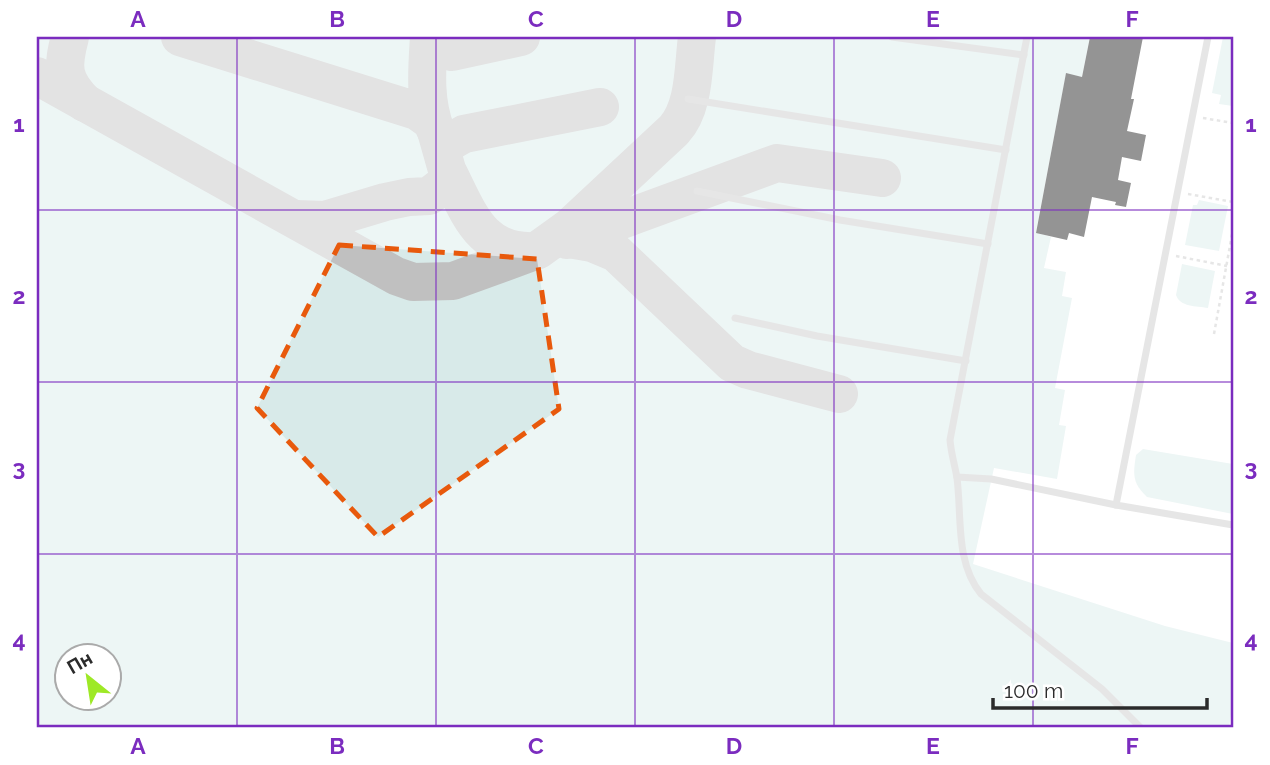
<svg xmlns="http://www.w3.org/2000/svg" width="1270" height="765" viewBox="0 0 1270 765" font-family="Raleway,sans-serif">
<rect width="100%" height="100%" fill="#fff"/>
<g fill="#d8eae9" fill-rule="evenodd">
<path d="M37 37H1090L1082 77 1066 74 1036 232 1051 237 1044 268 1066 272 1062 296 1072 298 1055 388 1065 390 1059 425 1066 426 1057 479 994 468 973 564 1165 626 1233 643V701L1229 728H37ZM66 656H108V698H66Z"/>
<polygon points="1223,37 1233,37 1233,106 1219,104 1221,95 1212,93"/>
<polygon points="1199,200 1228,206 1219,251 1185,245 1193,205 1197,205"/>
<path d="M1182 264 1215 271 1208 308C1196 306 1180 307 1176 295Z"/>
<path d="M1143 449 1233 464V514L1147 497C1132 483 1133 474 1136 455Z"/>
</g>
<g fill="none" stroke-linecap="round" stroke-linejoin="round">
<g stroke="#c0c0c0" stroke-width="38">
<path d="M70 37C62 67 62 80 85 103"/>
<path d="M180 37 417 111 431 121 436 131C424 100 427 69 429 37"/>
<polyline points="430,37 439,48 452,52 521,37"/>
<path d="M37 76 396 276 413 282 453 281 538 250 570 227 674 130C695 107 693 67 697 37"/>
<polyline points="443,153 448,143 464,134 600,107"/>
<path d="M449 174C470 216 482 254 536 251"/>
<polyline points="295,219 325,220 385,202 409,197 429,196 442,186 449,177 436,131"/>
<polyline points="569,239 592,243 616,253 732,363 748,370 839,394"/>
<polyline points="567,240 777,163 882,178"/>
</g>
</g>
<polygon fill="#121212" points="1090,37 1143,37 1131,99 1134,99 1127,131 1146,135 1141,161 1122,157 1118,180 1131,183 1126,207 1115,205 1116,202 1092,197 1084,237 1069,233 1067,240 1036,233 1066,73 1082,77"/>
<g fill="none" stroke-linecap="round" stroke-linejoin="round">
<g stroke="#c8c8c8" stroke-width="2.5" stroke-dasharray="3.5 3.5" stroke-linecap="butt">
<polyline points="1203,118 1233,123"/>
<polyline points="1188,194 1233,202"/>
<polyline points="1176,256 1227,266"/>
<polyline points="1214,334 1233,229"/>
</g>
<g stroke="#c8c8c8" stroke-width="7">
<polyline points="892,37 1024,55"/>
<path d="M1027 37 950 440C951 453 955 466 957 478 962 517 955 562 981 594L1102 689 1141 728"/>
<polyline points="1208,37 1116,505 1233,525"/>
<polyline points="688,99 1006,150"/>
<polyline points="697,191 840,220 988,244"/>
<polyline points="735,318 817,336 966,361"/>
<polyline points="957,477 991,479 1116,505"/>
</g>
</g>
<path d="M0 0H1270V765H0ZM339 245 537 259 559 409 378 537 257 408Z" fill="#fff" fill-opacity=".55" fill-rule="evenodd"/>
<path fill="none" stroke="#e8590c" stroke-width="5" stroke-dasharray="14 9" stroke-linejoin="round" d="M339 245 537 259 559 409 378 537 257 408Z"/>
<path fill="none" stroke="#7b2cbf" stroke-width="2" stroke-opacity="0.55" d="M237 37V728M436 37V728M635 37V728M834 37V728M1033 37V728M37 210H1233M37 382H1233M37 554H1233"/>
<rect width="1270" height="765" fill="none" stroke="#ffffff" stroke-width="77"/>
<g transform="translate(88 677) rotate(330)"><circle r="33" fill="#ffffff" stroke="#aaaaaa" stroke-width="2"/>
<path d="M0-5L12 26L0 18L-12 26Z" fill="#9ee926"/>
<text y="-10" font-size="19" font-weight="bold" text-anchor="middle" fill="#2b2b2b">Пн</text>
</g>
<path d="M993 698v10h214v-10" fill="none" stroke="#2b2b2b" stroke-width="3.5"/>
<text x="1004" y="698" font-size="21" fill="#2b2b2b" stroke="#ffffff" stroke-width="5" paint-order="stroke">100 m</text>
<rect x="38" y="38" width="1194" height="688" fill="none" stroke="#7b2cbf" stroke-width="2.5"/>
<g font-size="23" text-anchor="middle" font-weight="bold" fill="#7b2cbf">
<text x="138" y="27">A</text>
<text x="337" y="27">B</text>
<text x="536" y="27">C</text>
<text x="734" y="27">D</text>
<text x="933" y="27">E</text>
<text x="1132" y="27">F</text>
<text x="19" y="132">1</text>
<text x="1251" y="132">1</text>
<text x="19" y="304">2</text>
<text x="1251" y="304">2</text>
<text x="19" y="476">3</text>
<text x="1251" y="476">3</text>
<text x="19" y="648">4</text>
<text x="1251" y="648">4</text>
<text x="138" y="754">A</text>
<text x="337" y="754">B</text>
<text x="536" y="754">C</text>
<text x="734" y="754">D</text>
<text x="933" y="754">E</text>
<text x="1132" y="754">F</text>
</g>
</svg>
